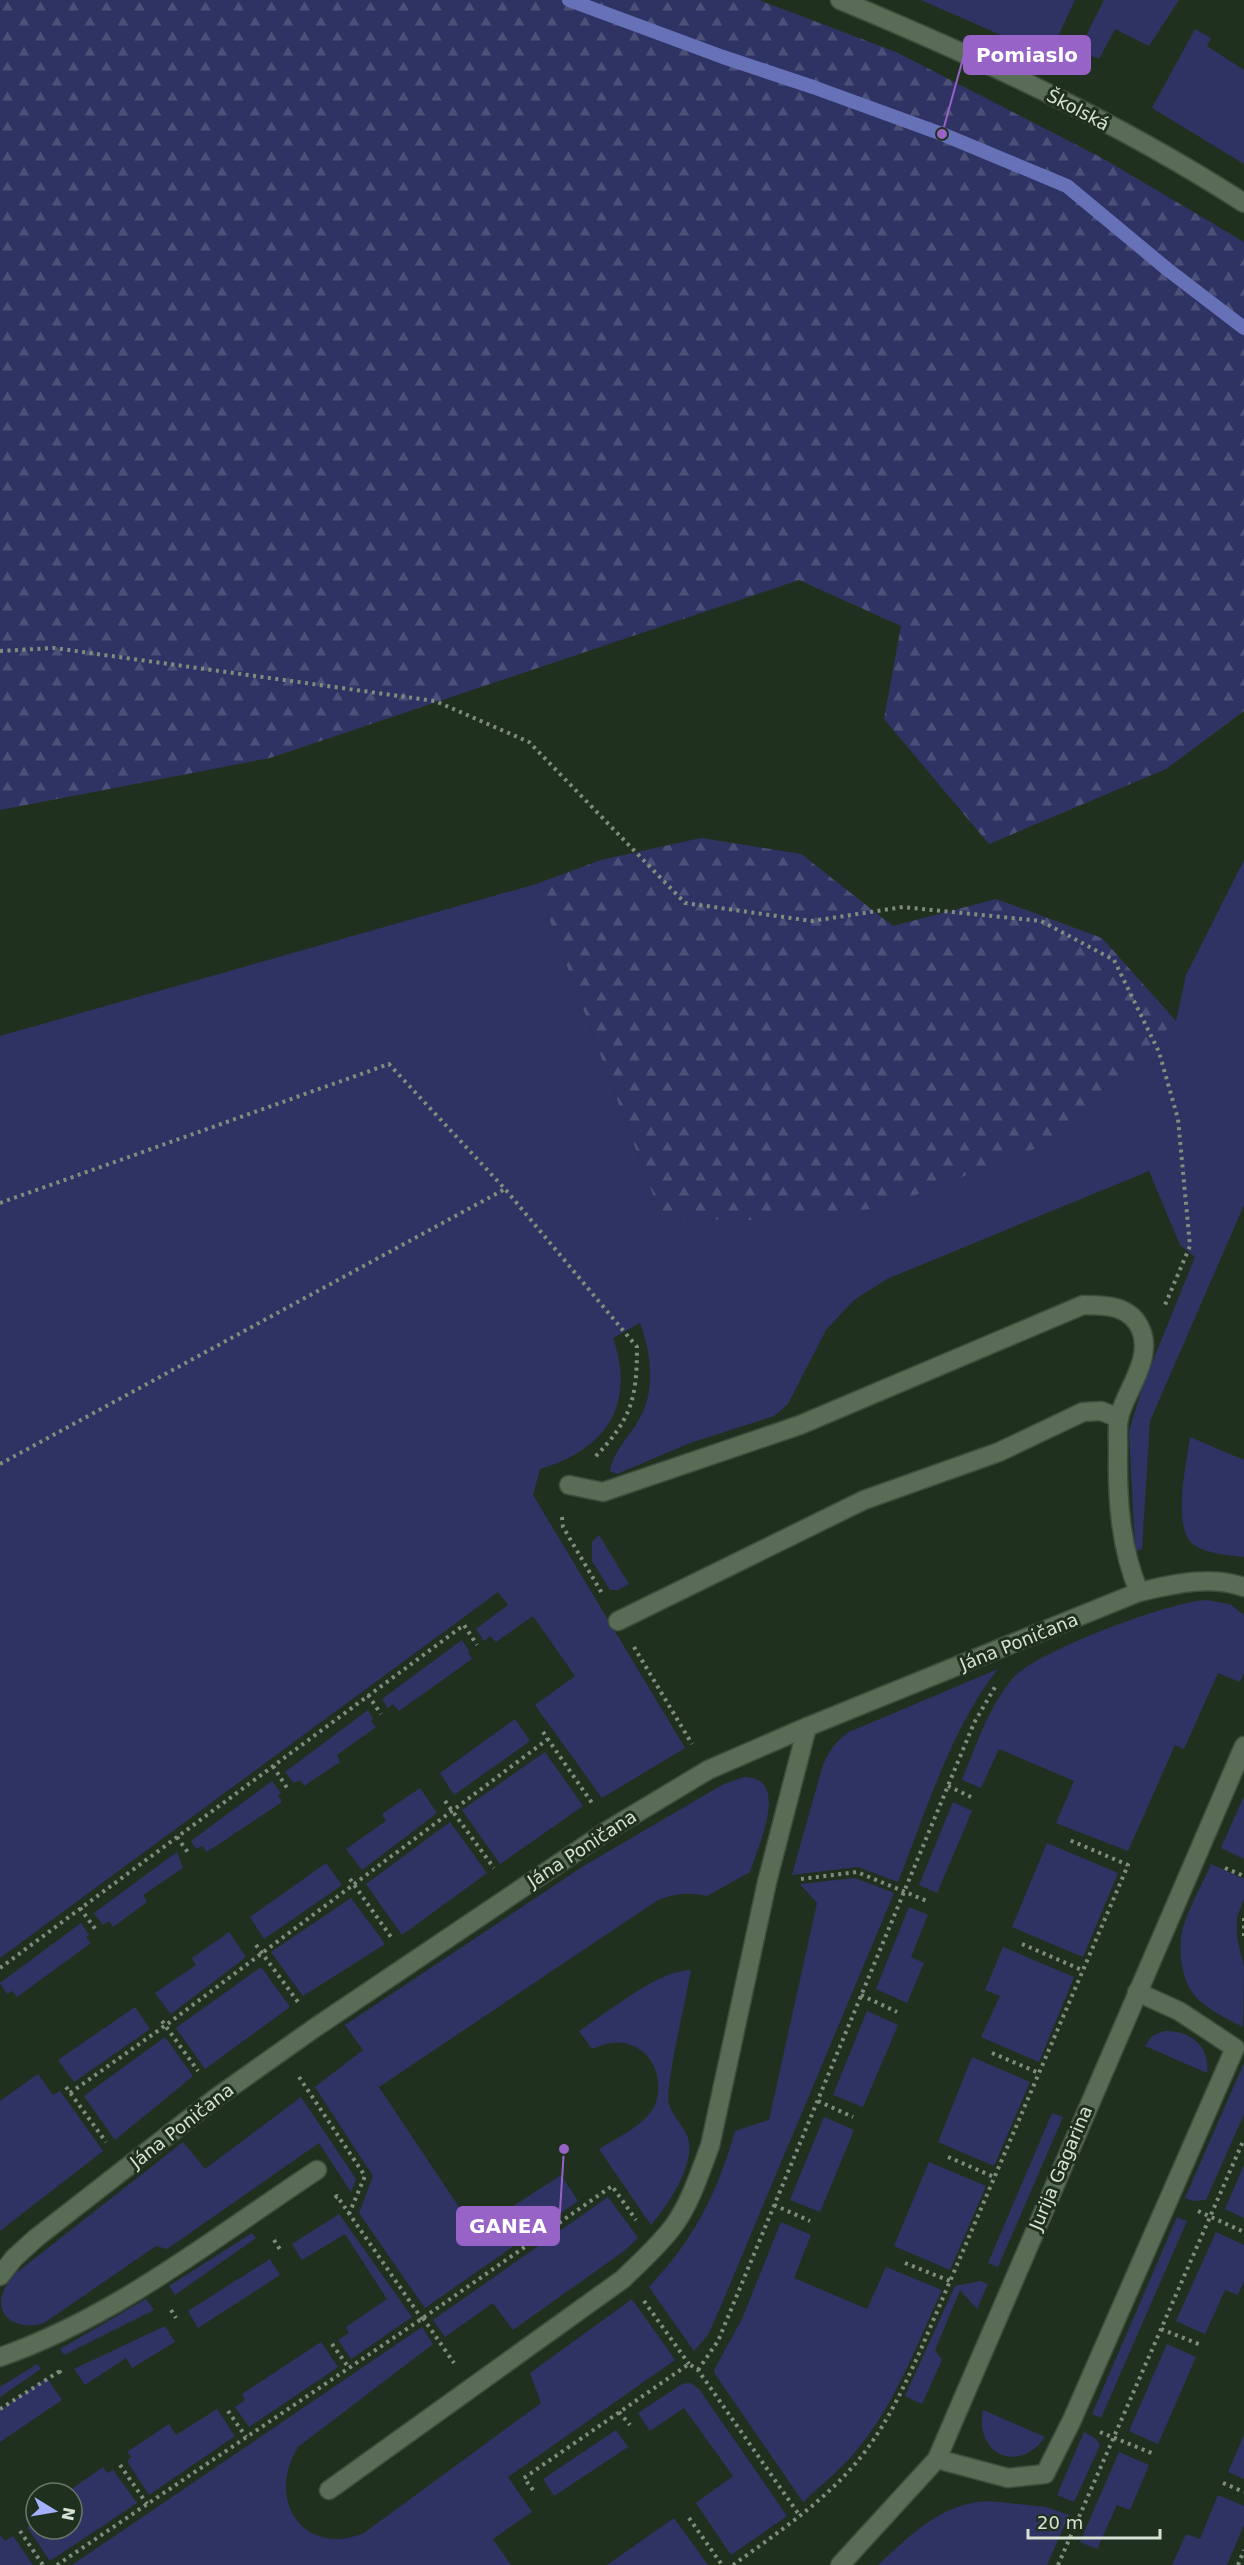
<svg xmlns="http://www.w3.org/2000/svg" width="1244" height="2565" viewBox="0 0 1244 2565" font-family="'DejaVu Sans',sans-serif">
<defs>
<pattern id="forest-firs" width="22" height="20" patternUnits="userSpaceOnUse" patternTransform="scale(1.5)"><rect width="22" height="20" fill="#2e3364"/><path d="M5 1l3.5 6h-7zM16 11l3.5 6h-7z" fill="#4c5079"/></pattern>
</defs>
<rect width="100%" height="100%" fill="#1f311e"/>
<g fill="#2e3364">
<polygon points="921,0 1075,0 1049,56"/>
<polygon points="1104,0 1179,0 1149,46 1115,29 1099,59 1079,50"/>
<polygon points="1195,29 1211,38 1207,46 1244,70 1244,164 1152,108"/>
<path d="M1244 860V1205L1150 1421 1142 1549 1138 1551 1135 1547 1129 1432 1142 1388 1195 1257 1180 1245 1149 1171 887 1279 854 1300 826 1330 788 1404 774 1416 690 1443 617 1474 610 1471C614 1450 630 1436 640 1418 656 1390 651 1351 640 1323L613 1338C636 1405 606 1450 540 1469L533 1495 685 1748 602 1798 535 1705 575 1676 533 1616 496 1642 490 1636 484 1641 476 1629 508 1605 498 1592 0 1958V1036L536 884 661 1216 1176 1021 1186 975Z"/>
<path d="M1190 1437 1244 1460V1557C1228 1555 1208 1554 1194 1545 1171 1529 1187 1462 1190 1437Z"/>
<polygon points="599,1535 629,1584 618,1590 610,1590 592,1561 592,1542"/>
<path d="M1206 1600 1230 1604 1244 1615V1673L1240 1682 1218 1673 1184 1749 1175 1745 1128 1851 1056 1823 1074 1781 999 1749 981 1788 962 1780C976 1746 989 1706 1013 1678 1037 1651 1169 1602 1206 1600Z"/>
<polygon points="462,1640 469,1651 468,1652 472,1659 399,1711 393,1704 388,1708 382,1699"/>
<path d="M998 1669C952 1726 925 1814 898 1882L858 1867 792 1875 822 1768C828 1752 835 1742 849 1732Z"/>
<polygon points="368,1710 373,1719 371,1721 376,1727 337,1755 340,1762 304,1786 300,1780 294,1783 285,1772"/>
<polygon points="515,1719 530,1741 454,1795 440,1773"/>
<polygon points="545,1752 583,1806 500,1864 462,1810"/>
<path d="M744 1777C791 1777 758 1846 750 1872L707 1896C689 1892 676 1893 658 1900L379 2087 475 2231 561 2175 578 2201 425 2308 359 2213 373 2176 315 2087 363 2050 345 2025 582 1867 722 1785Z"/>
<polygon points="272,1781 281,1793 278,1795 282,1802 207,1852 202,1846 196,1849 191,1841"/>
<polygon points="420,1788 437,1813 362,1870 346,1849 386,1821 382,1814"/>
<polygon points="1244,1796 1244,1859 1221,1848"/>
<polygon points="953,1802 972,1811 937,1893 919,1885"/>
<polygon points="450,1822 487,1873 402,1935 366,1884"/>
<polygon points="1047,1843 1118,1873 1083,1957 1012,1927"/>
<polygon points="177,1852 183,1868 143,1895 147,1902 113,1927 109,1921 103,1925 94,1913"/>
<polygon points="326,1863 342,1885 264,1939 250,1917"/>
<path d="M1211 1864 1244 1879V1899L1237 1917V1937L1244 1967 1243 2027C1228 2019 1212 2012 1200 2001 1182 1985 1178 1955 1182 1932 1186 1913 1203 1883 1211 1864Z"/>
<path d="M855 1878 894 1893 720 2308 708 2335 694 2351 649 2287C693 2241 718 2192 735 2131L769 2120 817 1903 800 1884Z"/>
<polygon points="351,1898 385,1944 303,1996 271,1952"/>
<polygon points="909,1907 928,1915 911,1957 924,1963 907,2003 876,1989"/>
<polygon points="81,1923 89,1935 86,1937 91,1943 17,1997 12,1991 7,1994 0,1983"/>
<polygon points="229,1932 246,1957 171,2014 155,1993 196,1965 192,1958"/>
<polygon points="1003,1947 1074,1977 1039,2062 981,2037 1000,1996 985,1990"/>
<polygon points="261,1967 290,2007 205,2069 176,2028"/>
<path d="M691 1970C684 2010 671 2058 668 2097 667 2111 684 2125 688 2138 696 2165 667 2206 651 2225L599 2149C616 2138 644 2126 654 2107 666 2082 653 2047 623 2043 612 2041 602 2045 592 2049L579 2031C607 2013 658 1970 691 1970Z"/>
<polygon points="135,2007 150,2029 74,2082 58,2060"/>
<polygon points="867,2011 898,2025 863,2107 833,2095"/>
<path d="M1164 2031C1190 2030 1210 2046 1207 2073L1145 2046 1152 2036Z"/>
<polygon points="165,2037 193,2076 115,2140 84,2096"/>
<polygon points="972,2057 1030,2082 994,2166 938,2142"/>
<polygon points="1244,2063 1244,2114 1206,2200 1194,2201 1185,2198"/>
<polygon points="38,2074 53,2095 60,2091 103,2151 0,2231 0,2101"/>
<path d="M301 2097 356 2179 351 2192 319 2143 167 2249 156 2246 44 2323C26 2329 0 2324 1 2300 2 2292 7 2284 11 2277L183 2142 205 2169Z"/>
<polygon points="1052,2113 1063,2117 998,2267 988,2263"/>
<polygon points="824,2117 854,2130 820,2212 790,2200"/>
<polygon points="929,2162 986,2186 950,2270 894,2246"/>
<polygon points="1244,2165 1244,2218 1225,2209"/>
<polygon points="608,2197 638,2238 624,2251 513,2330 493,2303 445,2337 433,2320"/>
<polygon points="339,2214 412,2317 351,2359 338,2340 349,2333 346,2327 387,2299 345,2234 302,2260 292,2244"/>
<polygon points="1177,2217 1187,2221 1101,2418 1092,2414"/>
<path d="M781 2222 811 2235 794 2278 867 2309 886 2267 942 2290C917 2344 895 2405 856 2451 840 2470 821 2485 803 2502L715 2374 714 2370 742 2319Z"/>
<polygon points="1216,2232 1244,2245 1244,2281 1238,2295 1225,2290 1205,2334 1176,2321"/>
<polygon points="252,2233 256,2238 175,2295 169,2286"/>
<polygon points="270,2259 280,2275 198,2328 188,2311"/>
<polygon points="980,2281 988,2284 977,2309 960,2290 935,2350 942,2360 922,2404 905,2396 955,2286"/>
<polygon points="146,2299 154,2310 64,2355 60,2349"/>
<path d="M632 2299 675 2360 508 2477 532 2512 493 2539 511 2565H72L422 2327 433 2344 298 2447C265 2500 304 2558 364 2533L541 2403 530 2373Z"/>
<polygon points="165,2326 175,2342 132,2368 126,2358 85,2385 74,2369"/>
<polygon points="321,2342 338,2367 249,2427 235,2407 245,2400 242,2394"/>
<polygon points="1167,2344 1196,2357 1158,2444 1129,2431"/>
<polygon points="37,2364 41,2369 0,2397 0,2387"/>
<polygon points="47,2378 62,2400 0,2442 0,2410"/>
<polygon points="690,2383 699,2389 787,2516 731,2555 696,2503 733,2476 684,2408 650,2431 638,2413 682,2384"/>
<polygon points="217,2409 235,2436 149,2495 127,2461 132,2457 127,2452 169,2424 176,2435"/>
<path d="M983 2410 1045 2437C1019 2475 974 2454 983 2410Z"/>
<polygon points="616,2430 628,2447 554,2496 543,2479"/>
<polygon points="1084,2432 1095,2438 1100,2445 1074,2502 1057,2495"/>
<polygon points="1244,2435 1244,2479 1228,2472"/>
<polygon points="1119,2452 1149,2465 1130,2510 1117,2505 1097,2549 1080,2542"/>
<polygon points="103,2467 107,2473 113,2470 137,2503 50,2561 27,2527 30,2525 25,2519 36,2512 36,2529 72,2529 72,2493 66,2493"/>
<polygon points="1218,2495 1244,2506 1244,2525 1227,2565 1172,2565 1186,2534 1200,2539"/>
<path d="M989 2501 1046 2507 1069 2515 1047 2565H878C912 2534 941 2503 989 2501Z"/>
<polygon points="674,2518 708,2565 607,2565"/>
<polygon points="0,2535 5,2541 13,2536 33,2565 0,2565"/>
</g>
<g fill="url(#forest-firs)">
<polygon points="0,0 759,0 896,52 1104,159 1244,242 1244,711 1166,769 989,844 884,719 901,626 799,580 270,758 0,810"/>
<polygon points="701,838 801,854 893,926 996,899 1102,938 1176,1021 1044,1145 882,1208 740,1221 661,1216 536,884 601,860"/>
</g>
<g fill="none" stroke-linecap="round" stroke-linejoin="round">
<polyline stroke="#6771b8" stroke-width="14" points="569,0 723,57 813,87 942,134 1067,186 1167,269 1244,328"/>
<g stroke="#3e4d3d" stroke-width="21">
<g id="minor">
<path d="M840 0C977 57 1119 122 1244 203"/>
<path d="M569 1485 603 1492 800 1425 1083 1305C1105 1305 1131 1305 1141 1330 1153 1359 1126 1390 1119 1417 1117 1426 1118 1439 1118 1449 1117 1497 1120 1547 1139 1592"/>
<polyline points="618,1621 864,1500 999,1452 1083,1412 1101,1411 1119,1418"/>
<path d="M0 2276 14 2258 36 2238 217 2097 316 2027 610 1829 708 1770 807 1727 1139 1592C1174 1584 1209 1575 1244 1587"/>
<path d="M0 2357C116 2317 215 2237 317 2170"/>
<polyline points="937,2459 1008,2478 1045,2474 1072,2420 1235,2048 1179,2011 1137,1992"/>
<path d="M329 2490 623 2279C641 2261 660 2245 675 2224 691 2201 700 2172 710 2146L767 1882 807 1727"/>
<polyline points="840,2565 937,2459 1244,1746"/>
</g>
</g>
<g stroke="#7f8d7d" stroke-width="4" stroke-dasharray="3 4.5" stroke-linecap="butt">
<polyline points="0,651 54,648 435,701 529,742 685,903 812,921 903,907 1041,921 1114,960 1159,1052 1178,1119 1190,1246 1165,1305"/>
<path d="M0 1203 389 1064 505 1189 637 1347C637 1399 631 1420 594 1458"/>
<polyline points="0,1464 505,1189"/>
<polyline points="562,1517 563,1527 603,1595"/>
<polyline points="634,1647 692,1744"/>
<polyline points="368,1695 381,1714"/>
<polyline points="543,1732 592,1803"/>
<polyline points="273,1766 287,1788"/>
<polyline points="948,1786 971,1797"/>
<polyline points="445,1801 494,1868"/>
<polyline points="177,1837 189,1854"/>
<polyline points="1225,1868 1244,1876"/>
<polyline points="350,1879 391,1937"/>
<polyline points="801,1879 857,1872 927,1901"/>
<polyline points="80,1908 96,1930"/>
<polyline points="1244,1918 1244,1936"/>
<polyline points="1022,1944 1082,1970"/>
<polyline points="256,1945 298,2002"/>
<polyline points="0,1968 464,1625 477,1645"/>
<polyline points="861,1995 897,2012"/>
<polyline points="162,2021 198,2071"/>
<polyline points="992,2053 1039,2073"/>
<polyline points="299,2077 365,2176 349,2214"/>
<polyline points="66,2087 106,2142"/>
<polyline points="70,2093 166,2025 548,1739"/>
<polyline points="818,2101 853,2117"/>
<polyline points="948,2157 994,2177"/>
<polyline points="335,2198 337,2196 422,2319"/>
<polyline points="774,2205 810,2221"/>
<polyline points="1198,2211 1244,2232"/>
<polyline points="274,2240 281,2251"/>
<polyline points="905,2263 950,2281"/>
<polyline points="644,2301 689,2364"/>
<polyline points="171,2310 176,2318"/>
<polyline points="423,2318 454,2363"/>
<polyline points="1161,2329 1201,2345"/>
<polyline points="332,2344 349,2368"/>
<polyline points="698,2370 718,2341 974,1723 995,1687"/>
<polyline points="59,2371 63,2376"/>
<polyline points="0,2409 60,2371"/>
<polyline points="228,2411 246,2437"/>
<polyline points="619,2412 630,2425"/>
<polyline points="1100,2432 1154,2454"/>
<polyline points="120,2465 147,2504"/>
<polyline points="1223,2483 1244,2492"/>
<polyline points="533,2490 524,2478 689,2364 698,2370 800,2516"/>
<polyline points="689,2518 722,2565"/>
<polyline points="20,2531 43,2565"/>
<polyline points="57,2565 423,2318 612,2186 636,2220"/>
<path d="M733 2565C784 2528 839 2492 874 2439 893 2411 907 2380 921 2349L1128 1865 1067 1839"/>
<polyline points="1058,2565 1244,2139"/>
<polyline points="1238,2565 1244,2550"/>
</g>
<use href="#minor" stroke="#586c56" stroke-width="18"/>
</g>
<g text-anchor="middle" stroke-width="6" stroke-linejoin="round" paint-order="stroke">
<g font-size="18" fill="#d7e2d5" stroke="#1f311e">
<text transform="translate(1078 110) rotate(28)" y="6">Školská</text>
<text transform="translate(1019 1642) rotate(-22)" y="6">Jána Poničana</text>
<text transform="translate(582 1849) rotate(-33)" y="6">Jána Poničana</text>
<text transform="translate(182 2126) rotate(-38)" y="6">Jána Poničana</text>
<text transform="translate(1061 2168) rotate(-67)" y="6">Jurija Gagarina</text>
</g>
</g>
<path fill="none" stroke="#9763c6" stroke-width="2" d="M942 134L964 55M564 2149L559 2226"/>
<g fill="#9763c6" stroke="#1f311e" stroke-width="2">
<circle cx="942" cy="134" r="6"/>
<circle cx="564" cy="2149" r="6"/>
</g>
<g fill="#9763c6" stroke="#9763c6" stroke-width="2">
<rect x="964" y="36" width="126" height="38" rx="6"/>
<rect x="457" y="2207" width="102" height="38" rx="6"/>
</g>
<g font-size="20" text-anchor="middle" font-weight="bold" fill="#fff">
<text x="1027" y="62">Pomiaslo</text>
<text x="508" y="2233">GANEA</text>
</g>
<g transform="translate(54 2511) rotate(101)"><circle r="28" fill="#1f311e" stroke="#697867" stroke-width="1.5"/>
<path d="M0-4.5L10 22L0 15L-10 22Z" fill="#a5b1fc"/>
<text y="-9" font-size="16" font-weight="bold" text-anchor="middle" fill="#d7e2d5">N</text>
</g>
<path d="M1028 2529v9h132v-9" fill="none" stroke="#d7e2d5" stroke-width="3"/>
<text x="1037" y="2529" font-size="18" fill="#d7e2d5" stroke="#1f311e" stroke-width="4.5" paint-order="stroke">20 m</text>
</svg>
